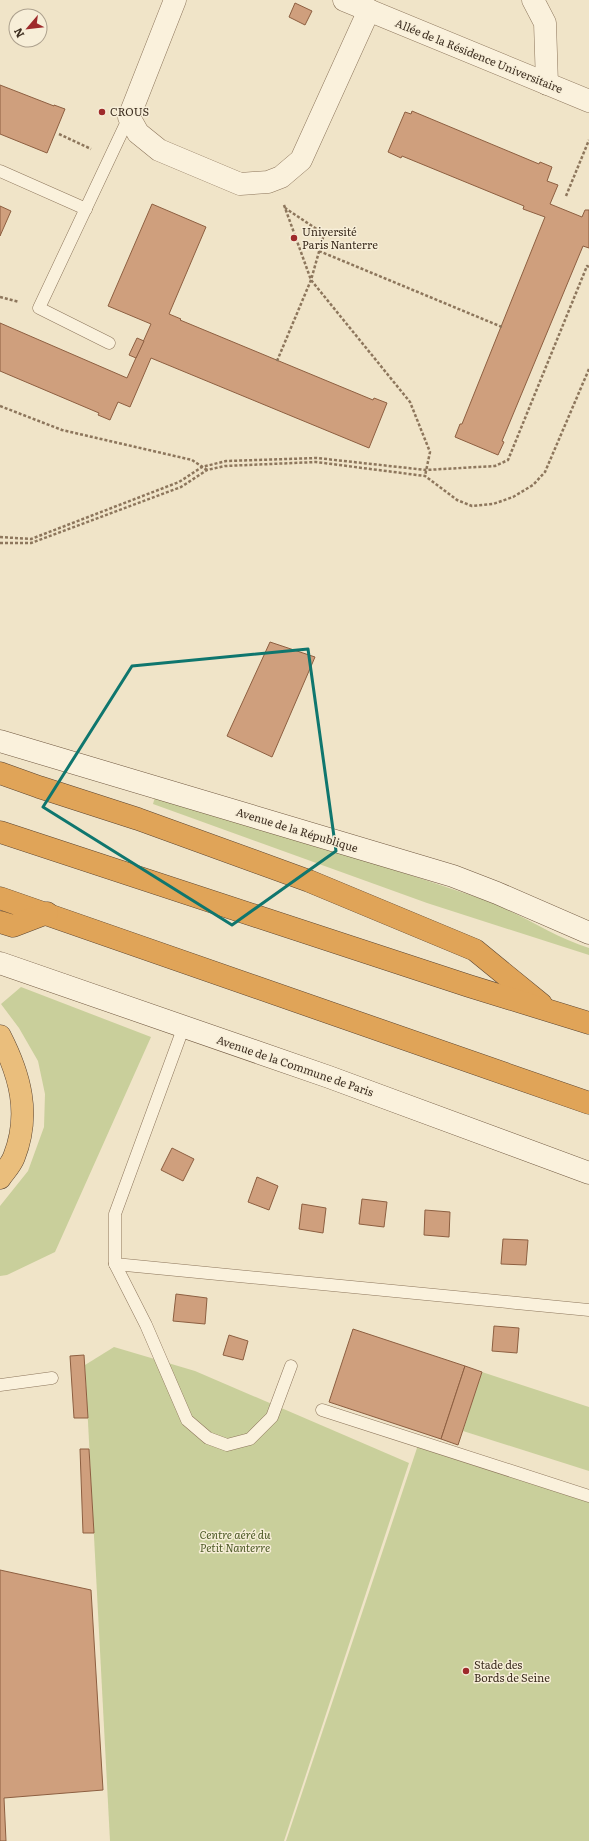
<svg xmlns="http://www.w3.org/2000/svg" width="589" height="1841" viewBox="0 0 589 1841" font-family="Literata,serif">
<rect width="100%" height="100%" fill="#f0e4c8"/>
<g fill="#c9cf9b">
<path d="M155 797C264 830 374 862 482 899 519 912 551 936 589 948V955L427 903 153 804Z"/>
<polygon points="21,987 151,1037 55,1252 7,1275 0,1276 0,1206 28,1171 44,1127 45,1094 38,1061 19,1028 1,1004"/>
<polygon points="114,1347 195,1371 409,1463 284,1841 110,1841 85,1365"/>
<polygon points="482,1372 589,1407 589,1471 463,1431"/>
<polygon points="418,1445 589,1501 589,1841 286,1841"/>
</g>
<g fill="#cf9f7d" stroke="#8d5f41">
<polygon points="295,3 312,11 305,25 289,17"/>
<polygon points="0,85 54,106 54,105 65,109 47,153 0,134"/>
<polygon points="412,111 539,164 540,162 552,167 547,181 558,185 550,204 582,217 585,210 589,210 589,248 583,246 502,441 504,442 498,455 455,437 460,424 462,424 545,217 523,209 524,206 402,156 401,158 388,152 405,112 411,114"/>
<polygon points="152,204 206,227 169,314 181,319 180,320 373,400 374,398 387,403 369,448 151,358 130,407 118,402 110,420 98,415 99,413 0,371 0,323 127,378 151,324 108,306"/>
<polygon points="0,206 11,211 0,236"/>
<polygon points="137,338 144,341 136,358 129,355"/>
<polygon points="270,642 315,657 272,757 227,736"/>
<polygon points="172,1148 194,1159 183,1181 161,1170"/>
<polygon points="257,1177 278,1186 269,1210 248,1202"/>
<polygon points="362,1199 387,1202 384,1227 359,1224"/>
<polygon points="302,1204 326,1208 323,1233 299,1229"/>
<polygon points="425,1210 450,1212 449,1237 424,1235"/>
<polygon points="503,1239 528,1240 526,1265 501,1264"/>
<polygon points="176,1294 207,1298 205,1324 173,1321"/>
<polygon points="494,1326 519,1328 517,1353 492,1351"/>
<polygon points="353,1329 465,1366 441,1439 329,1402"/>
<polygon points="229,1335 248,1341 243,1360 223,1355"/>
<polygon points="84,1355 88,1418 74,1418 70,1356"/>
<polygon points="465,1366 482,1372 458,1445 441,1439"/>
<polygon points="80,1449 89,1449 94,1533 83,1533"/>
<polygon points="0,1570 91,1590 103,1790 4,1798 6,1841 0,1841"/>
</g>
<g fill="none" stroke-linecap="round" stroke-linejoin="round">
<g stroke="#8d765c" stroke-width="13">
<g id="service">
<polyline points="0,171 86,209"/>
<polyline points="109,343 39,308 129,117"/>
<polyline points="184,1026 115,1214 115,1264 146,1325 187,1420 208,1438 227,1445 250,1439 272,1417 291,1366"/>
<polyline points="115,1264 589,1310"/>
<polyline points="0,1385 52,1378"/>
<polyline points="322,1410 589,1496"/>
</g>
</g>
<g stroke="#8d765c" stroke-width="23">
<g id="minor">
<polyline points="175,0 129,117 138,133 159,150 240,184 268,182 281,177 301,160 369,10"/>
<polyline points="344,0 589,101"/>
<polyline points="533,0 545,23 547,84"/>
</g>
</g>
<g stroke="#6f573f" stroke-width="23">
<g id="secondary">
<polyline points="0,741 453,876 497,893 589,933"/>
<polyline points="0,963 329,1077 589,1173"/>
</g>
</g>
<g stroke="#5b4430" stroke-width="23">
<path id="trunk" d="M0 1036C20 1075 31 1114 14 1157 11 1165 4 1172 0 1178"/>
</g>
<g stroke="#5b4430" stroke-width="23">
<g id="motorway">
<polyline points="0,773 39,787 138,819 309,881 475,950 541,1004"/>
<polyline points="0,832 469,986 589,1023"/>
<polyline points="0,898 589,1103"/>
<polyline points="0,922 13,926 47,913"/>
</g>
</g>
<g stroke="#8d765c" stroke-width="2.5" stroke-dasharray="3 2" stroke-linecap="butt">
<polyline points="59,134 91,149"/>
<polyline points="566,196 589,140"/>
<polyline points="284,205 311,280 410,402 430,452 425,476"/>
<polyline points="319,251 502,327"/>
<polyline points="0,297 19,302"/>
<polyline points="277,361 311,280 324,234 285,208"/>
<polyline points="0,406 62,430 192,460 207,470"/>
<polyline points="0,537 31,539 179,482 202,467 226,461 317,458 426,470 495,466 508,460 587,266 589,267"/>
<polyline points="0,543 31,543 181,487 207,470 225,466 316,462 425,476 457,500 472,506 493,504 513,497 533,485 545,472 589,369"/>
</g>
<use href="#service" stroke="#faf1dc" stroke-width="12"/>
<use href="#minor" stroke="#faf1dc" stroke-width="22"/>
<use href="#secondary" stroke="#faf1dc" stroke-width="22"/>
<use href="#trunk" stroke="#eabe7c" stroke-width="22"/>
<use href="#motorway" stroke="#e0a458" stroke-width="22"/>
</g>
<path fill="none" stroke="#0f766e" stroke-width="3" stroke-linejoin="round" d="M308 649 336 851 232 925 43 807 132 666Z"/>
<g fill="#9e2a2b" stroke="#f7eed8" stroke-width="1.5">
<circle cx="102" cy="112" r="4"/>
<circle cx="294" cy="238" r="4"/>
<circle cx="466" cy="1671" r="4"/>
</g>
<g text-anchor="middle" stroke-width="3" stroke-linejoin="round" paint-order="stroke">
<g font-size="11" fill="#3d2e20" stroke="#f7eed8">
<text transform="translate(479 56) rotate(22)" y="4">Allée de la Résidence Universitaire</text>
<text transform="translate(297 830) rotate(17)" y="4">Avenue de la République</text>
<text transform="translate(295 1066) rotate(19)" y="4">Avenue de la Commune de Paris</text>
</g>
<g font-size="11" fill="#3d2e20" stroke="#f7eed8" text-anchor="start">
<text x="110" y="116">CROUS</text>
<text x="302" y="236">Université<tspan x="302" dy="13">Paris Nanterre</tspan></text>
<text x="474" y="1669">Stade des<tspan x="474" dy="13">Bords de Seine</tspan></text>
</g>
<g font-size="11" font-style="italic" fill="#4d5a26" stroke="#f7eed8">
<text x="235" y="1539">Centre aéré du<tspan x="235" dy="13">Petit Nanterre</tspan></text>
</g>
</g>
<g transform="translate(28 28) rotate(242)"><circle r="19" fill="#f7eed8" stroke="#ada18e"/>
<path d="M0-3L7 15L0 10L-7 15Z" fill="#9e2a2b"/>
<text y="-6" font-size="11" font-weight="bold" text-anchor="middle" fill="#3d2e20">N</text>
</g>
</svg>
